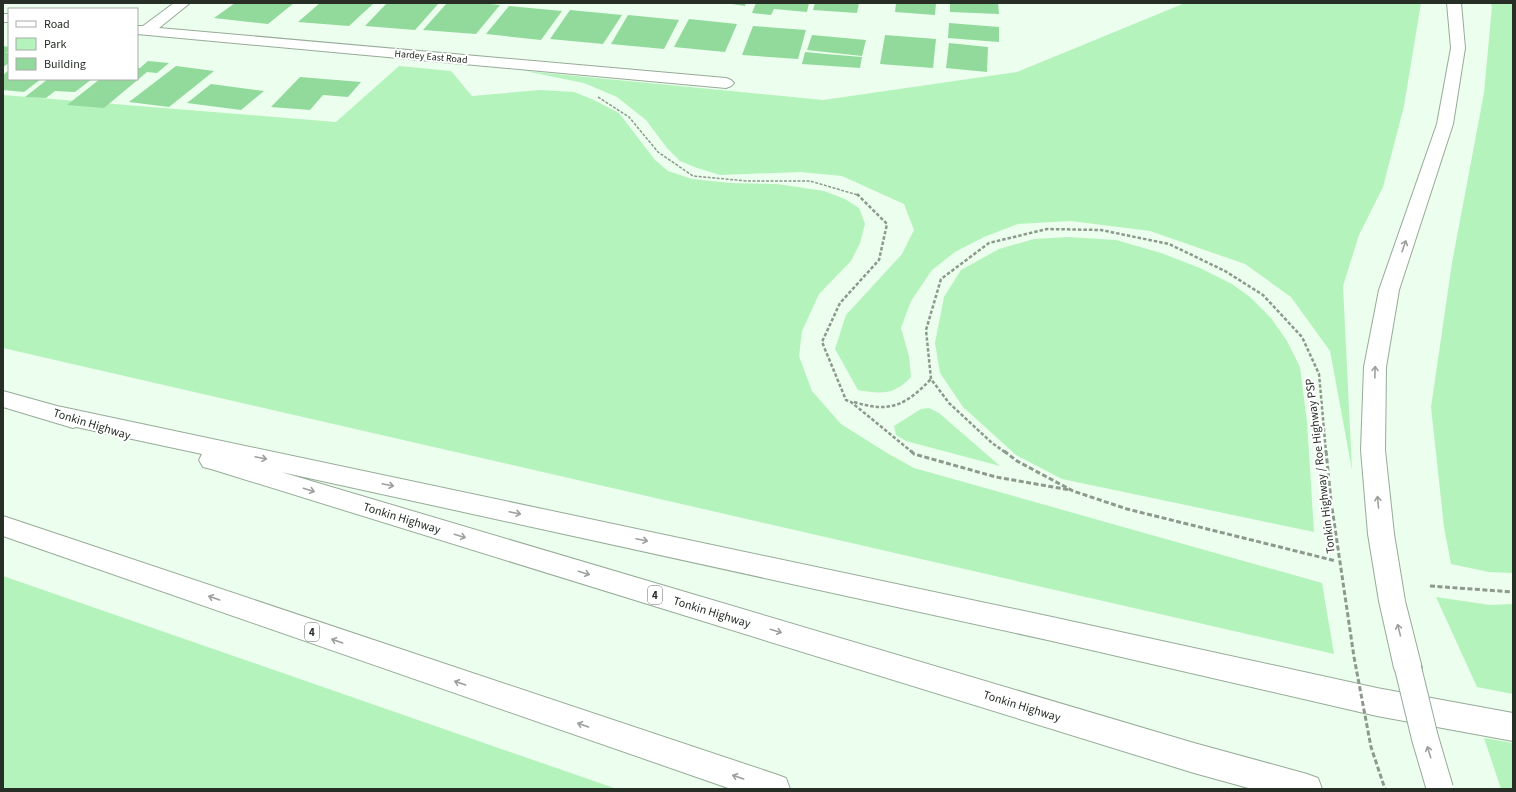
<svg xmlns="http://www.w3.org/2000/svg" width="1516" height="792" viewBox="0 0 1516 792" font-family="'Source Sans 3',sans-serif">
<rect width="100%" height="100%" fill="#ecfeed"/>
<g fill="#b5f3bd">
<path d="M1185 3H1421L1404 106 1383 187 1359 235 1343 286 1352 470 1330 351 1291 297 1245 264 1150 231 1071 221 1018 224 984 237 955 252 932 270 911 301 901 328 909 356 911 377C895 395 881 394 858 390L835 349 846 315 902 254 914 230 904 204 842 176 800 172 720 175 697 168 680 161 667 148 646 120 617 97 584 83 525 71 823 100 1017 72Z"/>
<polygon points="1490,3 1513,3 1513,573 1489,572 1451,564 1444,527 1431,407 1452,263 1484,93 1492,6"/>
<polygon points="399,66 451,71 472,96 540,90 574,92 594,100 619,113 655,160 668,171 692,179 730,183 777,184 824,191 845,199 859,208 865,224 860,243 851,261 819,294 802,331 799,356 812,391 841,424 887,453 914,468 1322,583 1334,654 3,348 3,95 336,122"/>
<polygon points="1068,237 1116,240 1161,253 1200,268 1232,284 1250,297 1271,318 1287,341 1300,367 1307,422 1314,532 1062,479 1016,455 963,407 940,373 935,343 944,297 961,270 999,249 1034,239"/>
<polygon points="929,408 939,413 1000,466 906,441 896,435 894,426 921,409"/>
<polygon points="3,576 617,789 3,789"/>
<polygon points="1436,597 1490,605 1513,604 1513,694 1477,687"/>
<polygon points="1484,738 1513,743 1513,789 1501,789"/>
</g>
<g fill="#91da9c">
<polygon points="235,3 294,3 268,24 214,18"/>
<polygon points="320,3 374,3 349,26 298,22"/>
<polygon points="387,3 439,3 415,30 365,26"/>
<polygon points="447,3 480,3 500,5 476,34 423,30"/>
<polygon points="725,3 746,3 745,6"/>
<polygon points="756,3 809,3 807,12 774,9 771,15 752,13"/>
<polygon points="815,3 859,3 857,13 813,10"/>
<polygon points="896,3 936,3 935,15 895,12"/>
<polygon points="950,3 998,3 999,14 950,12"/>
<polygon points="509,6 562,11 541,40 486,34"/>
<polygon points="570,10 622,15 603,44 550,39"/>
<polygon points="628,15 679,20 664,49 611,44"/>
<polygon points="689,19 737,24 725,52 674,47"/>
<polygon points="949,23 999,27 999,42 948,38"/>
<polygon points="753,26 806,30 798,59 742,55"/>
<polygon points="812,35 866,40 862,56 807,50"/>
<polygon points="885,35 936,39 933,68 880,64"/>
<polygon points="949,43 988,47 987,72 946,68"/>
<polygon points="3,46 9,47 9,51 6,53 9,53 9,63 3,67"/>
<polygon points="805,52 826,54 862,57 860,68 802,64"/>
<polygon points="148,61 169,63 157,73 147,72 104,108 67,105 100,79 137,79 137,68 140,68"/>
<polygon points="176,66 214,71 169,107 129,102"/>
<polygon points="9,70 9,79 41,79 24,92 3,90 3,75"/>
<polygon points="300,77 361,82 348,97 323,95 310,110 271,107"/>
<polygon points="48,79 92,79 75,92 55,91 46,98 25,97"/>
<polygon points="211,84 264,91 241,110 187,103"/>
</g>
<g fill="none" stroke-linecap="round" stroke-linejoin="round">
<g stroke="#96ab98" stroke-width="2">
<g id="minor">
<polygon points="174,3 190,3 159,28 726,78 731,80 734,83 731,86 726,88 137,34 137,26 143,26"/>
<rect x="3" y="14" width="6" height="8"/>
</g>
</g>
<g stroke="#96ab98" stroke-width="2">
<g id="motorway">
<polygon points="1447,3 1461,3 1465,48 1453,124 1399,290 1386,367 1385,450 1394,534 1405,601 1422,668 1418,677 1408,681 1398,677 1394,668 1379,601 1368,534 1361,450 1364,367 1379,290 1437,124 1451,48"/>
<polygon points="3,391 57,406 1052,617 1377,688 1513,713 1513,741 1377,716 1052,641 281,472 1194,743 1307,774 1318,778 1322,789 1252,789 1194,773 211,469 203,467 199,460 202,454 76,427 73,428 3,407"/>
<polygon points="3,516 775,774 786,778 790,789 731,789 3,536"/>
</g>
</g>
<polyline stroke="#8c998c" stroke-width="1.5" stroke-dasharray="3 1.5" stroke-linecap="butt" points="598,97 629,117 658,152 693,176 747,181 810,181 858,195"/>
<g stroke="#8c998c" stroke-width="2.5" stroke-dasharray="3.5 2" stroke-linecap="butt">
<polyline points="857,194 887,224 879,260 840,303 822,342 846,400 851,402 912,452"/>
<path d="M854 402C890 413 905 406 931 379"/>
<polyline points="1005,452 992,443 949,403 931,379 926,330 941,279 989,243 1047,229 1101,230 1169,244 1225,271 1263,295 1302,337 1319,374 1326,452"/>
</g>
<g stroke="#8c998c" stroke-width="3" stroke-dasharray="5 2.5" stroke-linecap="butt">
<polyline points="911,451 914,454 996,477 1070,490"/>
<polyline points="1004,451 1017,461 1073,491 1127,509 1336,561"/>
<polyline points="1326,451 1331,501"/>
<polyline points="1430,586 1513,592"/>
</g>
<use href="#minor" fill="#fff" fill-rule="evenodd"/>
<use href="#motorway" fill="#fff" fill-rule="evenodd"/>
<g stroke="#96ab98" stroke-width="28" stroke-linecap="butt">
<polyline id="motorway-bridge" points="1408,668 1425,738 1440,789"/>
</g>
<polyline stroke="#8c998c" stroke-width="3" stroke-dasharray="5 2.5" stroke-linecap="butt" points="1331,501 1354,657 1371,747 1385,789"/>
<use href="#motorway-bridge" stroke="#fff" stroke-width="26"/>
</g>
<defs><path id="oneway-shaft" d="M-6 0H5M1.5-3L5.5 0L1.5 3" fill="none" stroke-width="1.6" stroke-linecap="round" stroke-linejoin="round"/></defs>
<g stroke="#9da19d">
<use href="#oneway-shaft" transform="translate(1404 246) rotate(-71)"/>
<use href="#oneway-shaft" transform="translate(1375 372) rotate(-88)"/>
<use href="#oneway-shaft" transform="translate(261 458) rotate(12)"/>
<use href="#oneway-shaft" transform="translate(388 485) rotate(12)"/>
<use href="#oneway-shaft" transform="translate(309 490) rotate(17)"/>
<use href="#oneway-shaft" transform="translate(1378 502) rotate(-95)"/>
<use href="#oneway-shaft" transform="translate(515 513) rotate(12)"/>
<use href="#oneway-shaft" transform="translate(460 536) rotate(17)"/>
<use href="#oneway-shaft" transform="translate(642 540) rotate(12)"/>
<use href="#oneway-shaft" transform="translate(584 573) rotate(17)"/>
<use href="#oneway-shaft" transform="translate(214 598) rotate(-161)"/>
<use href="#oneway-shaft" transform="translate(1399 630) rotate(-104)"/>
<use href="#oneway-shaft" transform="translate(776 631) rotate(17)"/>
<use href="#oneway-shaft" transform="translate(337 641) rotate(-161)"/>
<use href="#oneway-shaft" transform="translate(460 683) rotate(-161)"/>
<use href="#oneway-shaft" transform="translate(583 725) rotate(-161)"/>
<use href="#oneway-shaft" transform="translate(1429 752) rotate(-107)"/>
<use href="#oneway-shaft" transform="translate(738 777) rotate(-161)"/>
</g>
<g text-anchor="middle" stroke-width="4" stroke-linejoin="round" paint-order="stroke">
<g font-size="10" fill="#262e26" stroke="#fff">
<text transform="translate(431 56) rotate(5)" y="4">Hardey East Road</text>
</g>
<g fill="#fff" stroke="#676d67" stroke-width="1">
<rect x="648" y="586" width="14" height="18" rx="3"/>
<rect x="305" y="623" width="14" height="18" rx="3"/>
</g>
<g font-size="11" font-weight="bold" fill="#262e26">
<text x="655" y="599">4</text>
<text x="312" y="636">4</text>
</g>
<g font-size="12" fill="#262e26" stroke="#fff">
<text transform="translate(92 424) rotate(17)" y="4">Tonkin Highway</text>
<text transform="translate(1320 466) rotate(-97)" y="4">Tonkin Highway / Roe Highway PSP</text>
<text transform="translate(402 518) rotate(17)" y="4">Tonkin Highway</text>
<text transform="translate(712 612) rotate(17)" y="4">Tonkin Highway</text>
<text transform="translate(1022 706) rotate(17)" y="4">Tonkin Highway</text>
</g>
</g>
<rect width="1516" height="792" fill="none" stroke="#262e26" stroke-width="8"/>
<rect x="8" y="8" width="130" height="72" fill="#ffffff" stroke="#a8aba8"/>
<rect x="16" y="21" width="20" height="6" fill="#ffffff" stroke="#a8aba8"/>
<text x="44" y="28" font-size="12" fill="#262e26">Road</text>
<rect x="16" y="38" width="20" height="12" fill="#b5f3bd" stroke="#a8aba8"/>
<text x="44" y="48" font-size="12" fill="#262e26">Park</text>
<rect x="16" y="58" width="20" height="12" fill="#91da9c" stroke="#a8aba8"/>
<text x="44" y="68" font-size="12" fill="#262e26">Building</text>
</svg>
